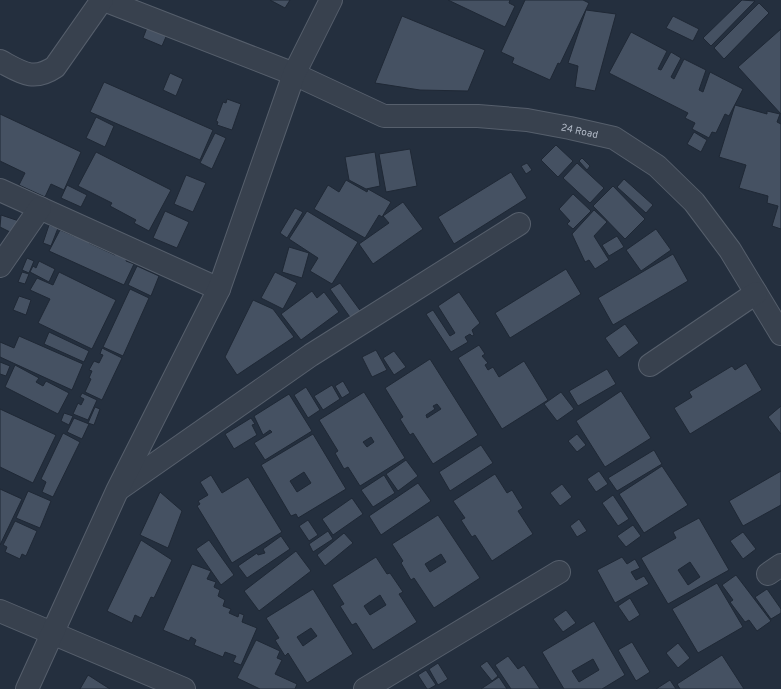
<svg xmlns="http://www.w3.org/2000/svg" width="781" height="689" viewBox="0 0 781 689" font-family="Overpass,sans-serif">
<rect width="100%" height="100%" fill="#242f3e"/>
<g fill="#455162" stroke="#1f2835" fill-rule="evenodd">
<polygon points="270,0 290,0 285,8"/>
<polygon points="448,0 510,0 509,3 515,6 505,27"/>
<polygon points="525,0 583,0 589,3 560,64 558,63 550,80 512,63 514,58 501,52"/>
<polygon points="742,0 755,1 711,46 703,38"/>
<polygon points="759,3 769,13 724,59 714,48"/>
<polygon points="586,10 616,14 595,91 575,87 578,66 568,63"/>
<polygon points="402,16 485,50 468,91 420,90 375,83"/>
<polygon points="673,16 699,29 693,41 666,28"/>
<polygon points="148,25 168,32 162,46 143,38"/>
<polygon points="781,29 781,114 738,67"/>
<polygon points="631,32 667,51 658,69 661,70 671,52 681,58 671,77 674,79 684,59 706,70 699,90 703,92 710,72 743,89 729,116 725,114 716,133 712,132 709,138 692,129 695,123 685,118 688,113 609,73"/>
<polygon points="170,73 183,79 176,96 163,90"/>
<polygon points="104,82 213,130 200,160 90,112"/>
<polygon points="227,99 241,104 232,130 217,125 218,122 216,121 223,102 226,103"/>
<polygon points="735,105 767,114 767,111 780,114 777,122 781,124 781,229 772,226 778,206 767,203 768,196 739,188 746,165 719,157"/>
<polygon points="0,114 81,152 64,190 51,184 45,197 19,185 25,173 0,161"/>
<polygon points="96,117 114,126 105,147 86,138"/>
<polygon points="694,132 707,140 701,152 687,144"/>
<polygon points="215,133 226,138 212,169 200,163"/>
<polygon points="556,145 573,161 558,177 541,160"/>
<polygon points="410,149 417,186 386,192 379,154"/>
<polygon points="96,152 171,190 149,231 134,223 136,220 110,206 112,203 78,186"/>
<polygon points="375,152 380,186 366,189 349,180 345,157"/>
<polygon points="582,158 590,166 587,170 579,161"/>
<polygon points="527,163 532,170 526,174 521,166"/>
<polygon points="577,163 604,188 590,203 563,178"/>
<polygon points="511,172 527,198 454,244 438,217"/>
<polygon points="186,175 206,183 193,212 174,204"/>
<polygon points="624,179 653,205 646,213 617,187"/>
<polygon points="346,180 367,192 368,189 391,202 382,217 379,215 365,238 314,209 328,185 339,192"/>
<polygon points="67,185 87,195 81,207 61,198"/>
<polygon points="613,186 645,219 625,239 593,206"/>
<polygon points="573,194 591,211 573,229 567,224 570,221 559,209"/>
<polygon points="403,202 423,229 373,264 359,244 389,223 383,216"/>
<polygon points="295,208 303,212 287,238 280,233"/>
<polygon points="594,210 607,222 594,236 609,260 595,269 589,260 585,262 572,234"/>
<polygon points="165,211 189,222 177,248 153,238"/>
<polygon points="307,211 358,242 332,284 310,271 318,258 289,239"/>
<polygon points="1,215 19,221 14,234 0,227"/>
<polygon points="49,225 58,228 51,246 43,243"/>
<polygon points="656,229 671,250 641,271 626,250"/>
<polygon points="60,230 74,236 76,232 91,239 89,243 115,255 117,252 127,257 126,261 134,264 124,285 49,251"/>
<polygon points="617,236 624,247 609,256 602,245"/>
<polygon points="289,247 309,253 302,278 282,272"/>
<polygon points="673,254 688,281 613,325 598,298"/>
<polygon points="27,258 34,261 29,273 22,270"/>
<polygon points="39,261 55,269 49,282 30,272 33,266 36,268"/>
<polygon points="137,266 159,276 151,296 128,285"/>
<polygon points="566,269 581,294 510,338 495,313"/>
<polygon points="22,272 29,274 25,284 18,282"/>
<polygon points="59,272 116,300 92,349 38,323 50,299 30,290 37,278 53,285"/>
<polygon points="275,272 297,283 283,309 261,298"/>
<polygon points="340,283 362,313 352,320 330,289"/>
<polygon points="130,289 149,298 123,356 103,347"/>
<polygon points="312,291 317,298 324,292 339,312 301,340 281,314"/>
<polygon points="459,292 480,323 472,330 474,335 472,336 470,334 465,337 468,342 451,352 426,314 433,310 450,336 455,333 438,306"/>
<polygon points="19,296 31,300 26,315 13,310"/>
<polygon points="253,300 273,309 294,337 237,375 225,357"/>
<polygon points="625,324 639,343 619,358 605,338"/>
<polygon points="49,332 89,351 84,362 44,344"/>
<polygon points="19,336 83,364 72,390 0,357 0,342 14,348"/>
<polygon points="479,345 485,354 482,356 488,363 485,365 488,370 493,367 499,377 524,361 548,400 502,429 458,358"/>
<polygon points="102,348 122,358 102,400 85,392 91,379 89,378 92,371 89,370 94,361 99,363 103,355 100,354"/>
<polygon points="376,350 387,370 372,377 362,357"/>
<polygon points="394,351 406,367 394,375 383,358"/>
<path d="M430 359 478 435 433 464 413 433 410 435 400 419 403 417 385 388ZM437 404 441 409 427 418 426 415 435 409 433 406Z"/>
<polygon points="0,362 10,366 6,376 0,374"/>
<polygon points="746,363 762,390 690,434 674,408 692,397 689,392 732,366 735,370"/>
<polygon points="15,365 39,378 36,382 43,386 46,381 69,393 58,414 5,387"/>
<polygon points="607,369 616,384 578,406 569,391"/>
<polygon points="343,381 350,393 342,398 335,386"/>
<polygon points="332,385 340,399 323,410 314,396"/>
<polygon points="306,387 320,410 308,418 294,395"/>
<polygon points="621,391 651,438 605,467 576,421"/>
<path d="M364 392 405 458 360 486 348 467 344 469 335 453 338 451 319 420ZM371 437 374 442 367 447 363 442Z"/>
<polygon points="561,392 574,409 557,421 544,404"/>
<polygon points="82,393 97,400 88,420 73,414 78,403 81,405 84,399 80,397"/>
<polygon points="289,394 312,431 265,460 254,443 272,432 270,430 263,435 254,416"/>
<polygon points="781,406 781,434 768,417"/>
<polygon points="95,407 100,409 94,425 88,423"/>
<polygon points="0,409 56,435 33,483 0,467"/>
<polygon points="64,413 73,416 69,425 61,421"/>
<polygon points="74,418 89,424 82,439 67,432"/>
<polygon points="251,418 255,424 252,425 257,435 234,449 225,434"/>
<polygon points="63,433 80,442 53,497 42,492 46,482 41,479"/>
<path d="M313 434 346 489 298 518 296 514 291 516 261 465ZM304 472 311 483 297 492 290 481Z"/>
<polygon points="577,434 586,445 577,452 568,441"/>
<polygon points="481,445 493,463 450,491 439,472"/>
<polygon points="654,450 662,464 617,491 608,478"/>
<polygon points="406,460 418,476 398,491 386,474"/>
<polygon points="662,466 688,505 644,533 619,494"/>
<polygon points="599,471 608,484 596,492 587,479"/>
<polygon points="781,471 781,505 743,526 729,501"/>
<polygon points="495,474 507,493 512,490 523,508 518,511 533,534 492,561 475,535 472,537 461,520 465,518 453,501"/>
<polygon points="211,475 222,493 248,477 282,532 232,563 197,506 200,504 198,501 208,495 200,482"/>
<polygon points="384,475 395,493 373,507 361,490"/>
<polygon points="418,483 431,501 381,535 369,516"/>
<polygon points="562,484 572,497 560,506 550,493"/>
<polygon points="0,489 22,499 0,545"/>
<polygon points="28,491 51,501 40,528 16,518"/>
<polygon points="160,492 182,511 168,548 140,535"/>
<polygon points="613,495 629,519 618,526 602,503"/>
<polygon points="352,498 363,514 333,535 322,519"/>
<path d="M438 515 480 578 434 608 414 578 411 580 401 563 403 561 392 544ZM441 554 446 562 430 572 425 564Z"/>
<path d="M699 518 729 570 668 604 641 558 676 538 673 532ZM690 562 700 577 688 585 678 570Z"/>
<polygon points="579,519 587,531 577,537 570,526"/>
<polygon points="308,520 318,535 309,541 299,526"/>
<polygon points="15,521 37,531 26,556 22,554 20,559 5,552 7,547 3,545"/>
<polygon points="633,525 641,536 626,547 617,536"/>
<polygon points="328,531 333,539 313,552 309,544"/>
<polygon points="743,532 756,549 743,559 730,541"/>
<polygon points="344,533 353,543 325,566 317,555"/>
<polygon points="281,536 290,549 247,578 238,566 257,553 258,555 265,553 263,549"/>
<polygon points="141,540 172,560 154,598 151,597 141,618 135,615 132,623 107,611"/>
<polygon points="209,540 234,575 221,585 196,549"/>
<polygon points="296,551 311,571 259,611 244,591"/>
<path d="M376 557 387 574 390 573 403 592 399 594 417 622 373 650 356 623 352 625 340 606 344 604 332 585ZM380 595 386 605 370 615 364 606Z"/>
<polygon points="622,557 627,564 635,559 640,568 631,572 636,580 644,576 649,584 615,603 597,570"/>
<polygon points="192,564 211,571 207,579 216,582 214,587 220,590 218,596 225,600 223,606 231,609 229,613 238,617 239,613 244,615 242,622 257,628 241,665 233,662 236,656 225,652 223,657 194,645 196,640 191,637 189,641 163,630"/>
<polygon points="736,575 771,621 757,631 749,620 745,622 730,602 733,600 722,585"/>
<polygon points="717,583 743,627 698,653 672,609"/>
<path d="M313 589 353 654 307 683 288 653 285 656 275 640 279 638 266 618ZM311 628 317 636 303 646 297 637Z"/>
<polygon points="767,589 781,609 781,613 771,619 755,597"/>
<polygon points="630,598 640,615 629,622 618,606"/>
<polygon points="566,610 576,623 563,632 553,619"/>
<path d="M594 621 625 675 602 689H564L542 652ZM593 659 599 670 579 682 572 671Z"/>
<polygon points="256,640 280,651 277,658 282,660 275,674 297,684 295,689 260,689 237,678"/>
<polygon points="632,642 650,672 636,681 618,650"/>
<polygon points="678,643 690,658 678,668 666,653"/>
<polygon points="722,655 744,689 680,689 677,684"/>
<polygon points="508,656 518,669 524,665 540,689 511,689 495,665"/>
<polygon points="487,661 498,676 492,681 480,666"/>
<polygon points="438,663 448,679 438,685 429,669"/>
<polygon points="426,670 436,685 429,689 427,689 418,675"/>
<polygon points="88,675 110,689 80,689"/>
<polygon points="499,677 507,689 481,689"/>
<polygon points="670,680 676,689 656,689"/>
</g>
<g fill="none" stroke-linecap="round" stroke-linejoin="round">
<g stroke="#565f6c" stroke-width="24">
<g id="minor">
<path id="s1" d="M104 0 294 74 384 116H478L527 120 570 128 614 138 657 166 694 202 730 250 781 334"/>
<path d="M0 61C21 72 33 82 55 67L102 0"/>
<polyline points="0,190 219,289"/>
<polyline points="0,266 40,208"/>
<polyline points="650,365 756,293"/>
<polyline points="119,489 311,355 519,224"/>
<polyline points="768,574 781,565"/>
<polyline points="0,611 184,689"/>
<polyline points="27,689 117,491 219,289 294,74 331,0"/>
<polyline points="365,689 559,572"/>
</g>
</g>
<use href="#minor" stroke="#38414e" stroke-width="22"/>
</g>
<g text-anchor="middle" stroke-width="3.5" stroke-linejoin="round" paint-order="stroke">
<g font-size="10" fill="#b4bcc9" stroke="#1d2633">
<text dy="4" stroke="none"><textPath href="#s1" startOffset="500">24 Road</textPath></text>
</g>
</g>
</svg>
